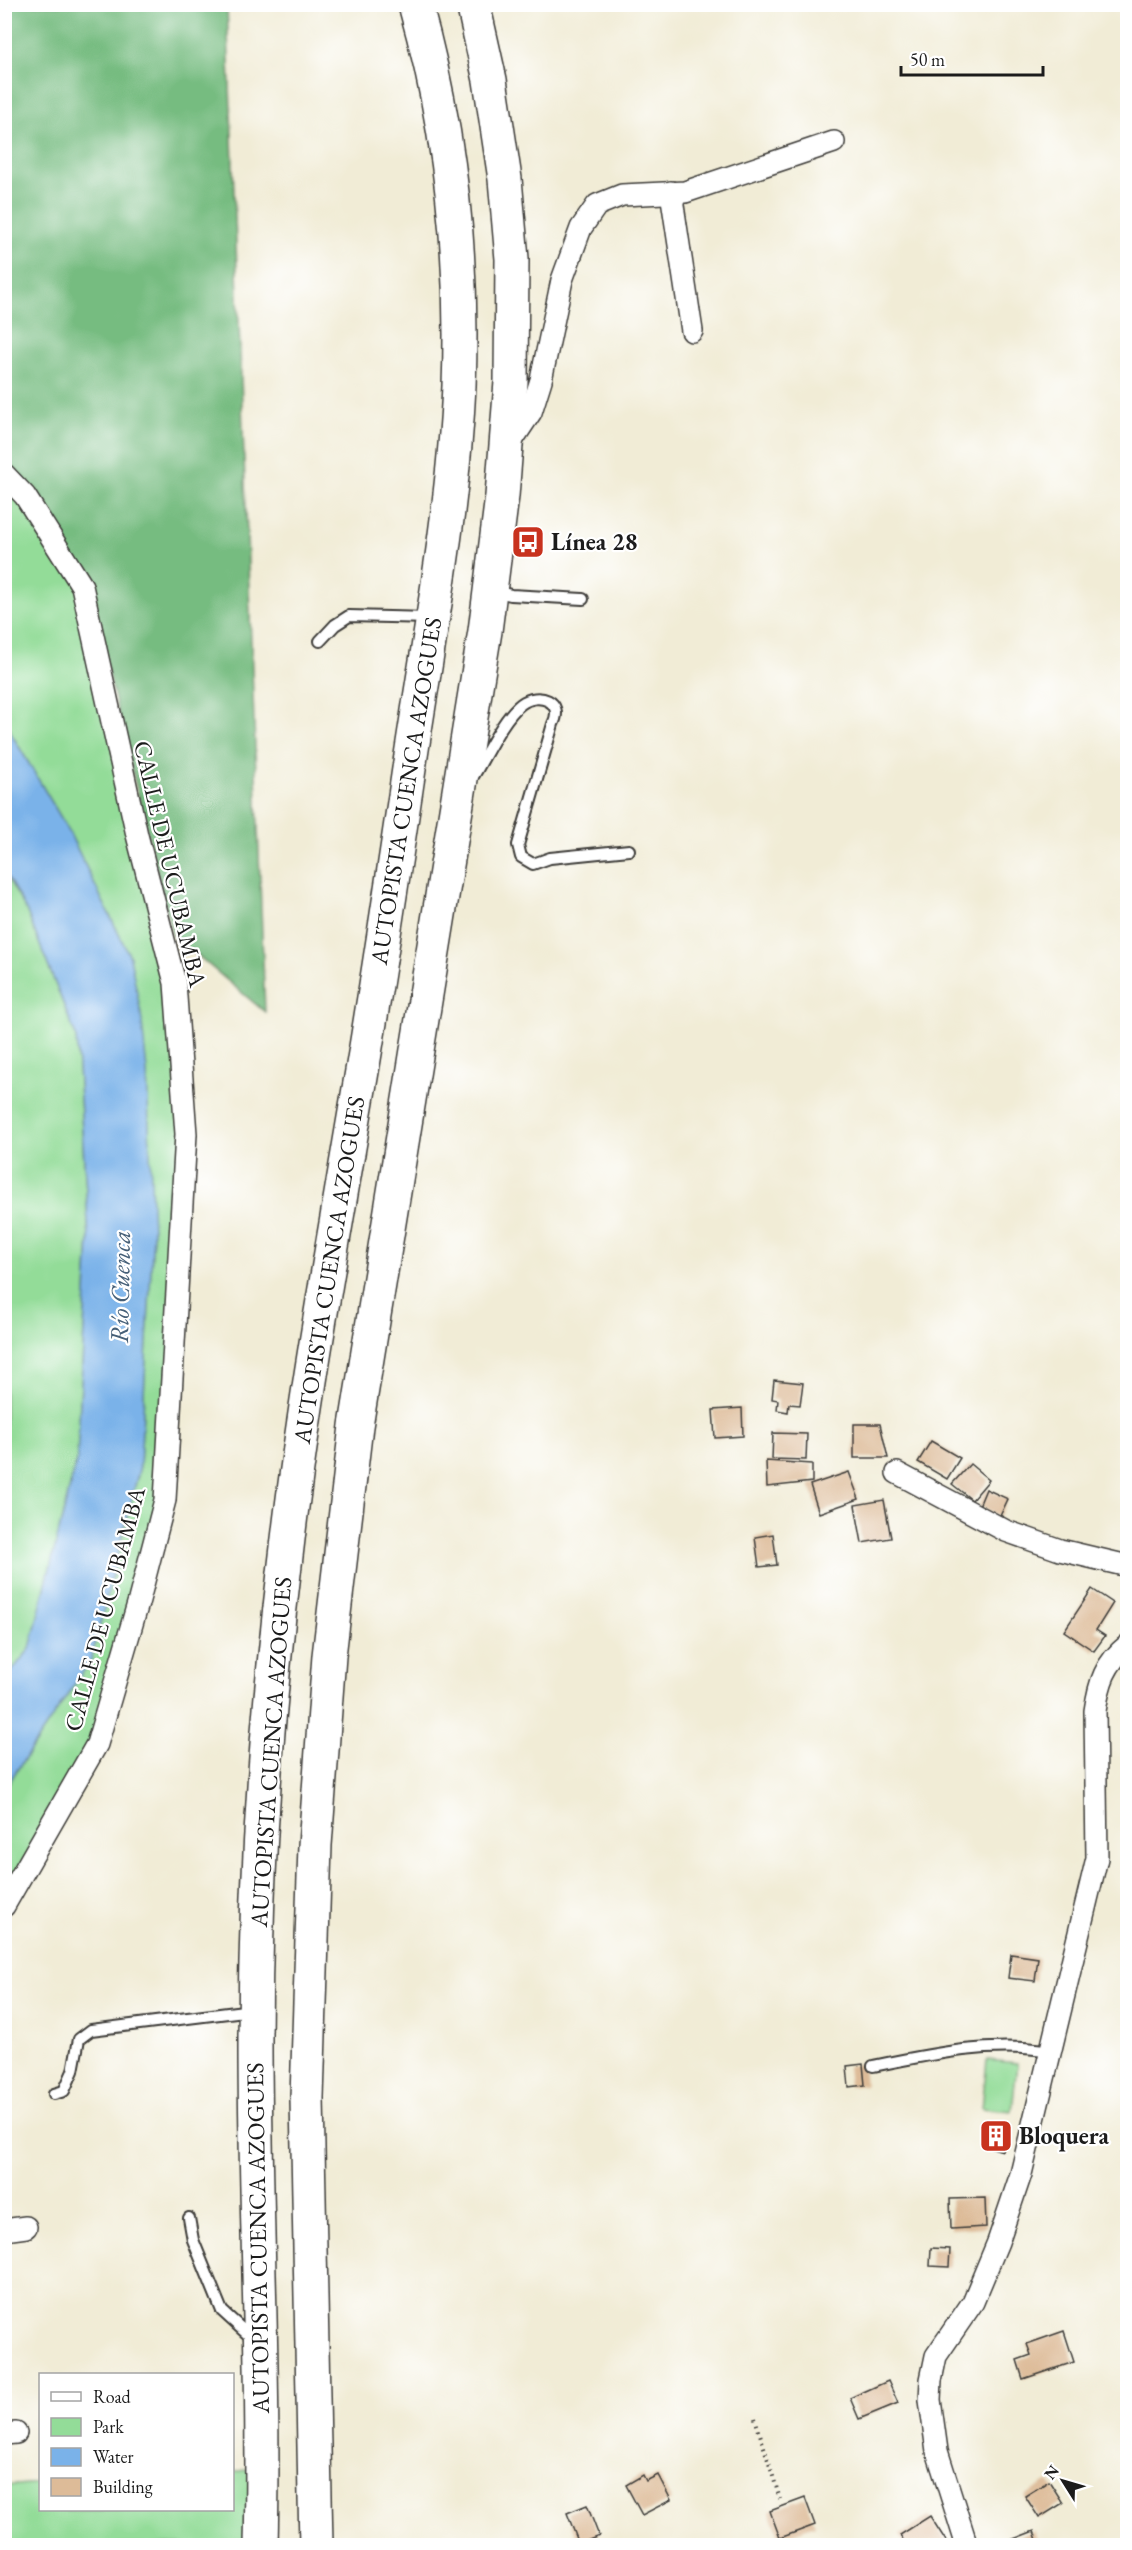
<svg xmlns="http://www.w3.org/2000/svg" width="1132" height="2550" viewBox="0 0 1132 2550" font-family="'EB Garamond',serif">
<rect width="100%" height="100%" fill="#fff"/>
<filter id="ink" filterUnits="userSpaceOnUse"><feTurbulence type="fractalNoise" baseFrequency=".0167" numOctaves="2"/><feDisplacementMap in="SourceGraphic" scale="12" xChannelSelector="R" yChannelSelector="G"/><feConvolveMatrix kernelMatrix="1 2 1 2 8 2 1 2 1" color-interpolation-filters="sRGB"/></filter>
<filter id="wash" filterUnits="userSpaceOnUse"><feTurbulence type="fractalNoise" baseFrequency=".008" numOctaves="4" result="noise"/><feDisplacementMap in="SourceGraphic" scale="24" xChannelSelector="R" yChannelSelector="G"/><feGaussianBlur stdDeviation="1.35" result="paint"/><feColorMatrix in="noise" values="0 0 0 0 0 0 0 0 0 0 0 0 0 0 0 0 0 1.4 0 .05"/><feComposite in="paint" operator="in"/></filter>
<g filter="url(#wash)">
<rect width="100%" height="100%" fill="#f1ecd6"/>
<g fill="#93dc98" stroke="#587c5a" stroke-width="1.5">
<polygon points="5,474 82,586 175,983 186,1134 165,1500 97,1744 5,1906 5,1788 91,1660 140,1466 153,1233 130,957 67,828 5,723"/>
<polygon points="4,872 27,912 76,1036 89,1238 77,1458 30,1649 5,1679"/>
<polygon points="987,2060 1017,2063 1012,2111 982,2108"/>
<polygon points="252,2469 253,2545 5,2545 4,2486 40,2483 40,2510 232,2510 233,2472"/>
</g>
<polygon fill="#76bc80" stroke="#496c4e" stroke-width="1.5" points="5,5 227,5 265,1012 172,934 87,585 5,465"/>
<polygon fill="#7ab2e9" stroke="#4b6782" stroke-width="1.5" points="5,723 67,828 130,957 141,1013 147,1071 153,1233 140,1466 91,1660 5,1788 5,1679 30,1649 77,1458 89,1238 76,1036 27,912 5,872"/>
<g id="blocks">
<g fill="#ddbb98">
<polygon points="774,1380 803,1383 800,1405 789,1404 788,1412 777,1410 778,1400 772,1399"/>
<polygon points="742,1408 743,1436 715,1438 713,1410"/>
<polygon points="854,1424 880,1424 888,1458 854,1458"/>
<polygon points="773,1433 807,1434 806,1460 772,1459"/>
<polygon points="931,1441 960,1458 947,1479 918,1462"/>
<polygon points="766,1461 812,1464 812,1482 767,1487"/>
<polygon points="970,1464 989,1480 972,1500 952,1484"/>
<polygon points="849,1472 859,1499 819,1513 810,1485"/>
<polygon points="986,1489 1008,1499 1000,1516 979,1506"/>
<polygon points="884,1500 891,1538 862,1543 855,1505"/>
<polygon points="773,1534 777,1565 759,1567 755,1537"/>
<polygon points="1092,1589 1113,1603 1096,1630 1105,1636 1094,1651 1064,1631"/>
<polygon points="1011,1954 1038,1958 1035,1981 1008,1978"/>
<polygon points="863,2064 865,2085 849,2087 847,2066"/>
<polygon points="989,2121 1010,2127 1003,2151 982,2145"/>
<polygon points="985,2198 986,2227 951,2229 950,2199"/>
<polygon points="931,2248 950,2249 949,2267 930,2266"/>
<polygon points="1064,2331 1074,2362 1023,2379 1017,2360 1031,2355 1027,2344"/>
<polygon points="888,2381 898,2403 859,2419 850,2398"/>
<polygon points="643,2475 646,2481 658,2475 671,2500 642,2515 626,2485"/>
<polygon points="1049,2481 1063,2503 1039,2518 1025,2496"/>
<polygon points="805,2498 815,2525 780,2538 770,2511"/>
<polygon points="587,2505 599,2536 579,2544 567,2513"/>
<polygon points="930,2516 948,2544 907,2546 900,2535"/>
<polygon points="1034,2531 1039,2546 1004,2546 1003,2543"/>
</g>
</g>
</g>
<g filter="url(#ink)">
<use href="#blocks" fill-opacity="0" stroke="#3c3b38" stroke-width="1.5"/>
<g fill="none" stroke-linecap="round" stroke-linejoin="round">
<g stroke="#3c3b38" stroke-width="14">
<g id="service">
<polyline points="493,591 511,595 583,599"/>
<polyline points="320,641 335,625 349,616 430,618"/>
<path d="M474 775C486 755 503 718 521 704 538 691 565 701 553 724L518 845 521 857 533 864 550 858 629 850"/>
<path d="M873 2066C931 2054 991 2041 1050 2051"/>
<polyline points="54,2094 64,2091 73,2071 79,2039 91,2030 252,2010"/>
<polyline points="189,2218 193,2240 222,2311 255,2341"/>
</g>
</g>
<g stroke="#3c3b38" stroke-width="24">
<g id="minor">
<polyline points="671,192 692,331"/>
<polyline points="509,445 531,412 541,380 562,280 581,228 597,205 622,195 685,192 834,142"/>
<polyline points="4,474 25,496 82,586 137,835 175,983 186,1134 165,1500 139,1600 97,1744 4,1906"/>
<polyline points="897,1473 1006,1531 1060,1550 1128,1566"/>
<polyline points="4,2230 26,2227"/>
<polyline points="4,2434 16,2433"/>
<path d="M967 2546 937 2451 930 2400 931 2380 936 2356 973 2302 998 2242 1021 2174 1097 1858 1095 1711C1099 1683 1105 1663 1128 1645"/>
</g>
</g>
<g stroke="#3c3b38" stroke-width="36">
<g id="trunk">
<path d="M261 2546C265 2378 255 2211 255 2044 255 1881 266 1718 286 1556 303 1407 330 1260 355 1112 375 998 392 883 409 769 428 642 453 515 459 386 464 258 450 128 415 4"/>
<polyline points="316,2546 307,2098 315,1845 329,1656 356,1426 485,631 502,496 511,382 512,259 505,179 490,80 473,4"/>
</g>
</g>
<polyline stroke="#3c3b38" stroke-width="4" stroke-dasharray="1.5 4.5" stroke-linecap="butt" points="755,2418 780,2499"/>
<use href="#service" stroke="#fff" stroke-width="10"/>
<use href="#minor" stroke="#fff" stroke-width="21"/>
<use href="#trunk" stroke="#fff" stroke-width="33"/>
</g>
</g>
<defs>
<g id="bus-square" transform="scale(1.725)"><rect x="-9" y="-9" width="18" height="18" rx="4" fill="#c8321e" stroke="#fff"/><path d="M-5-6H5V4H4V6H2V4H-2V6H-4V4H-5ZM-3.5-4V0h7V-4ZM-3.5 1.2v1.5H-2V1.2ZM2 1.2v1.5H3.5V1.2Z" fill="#fff"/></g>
<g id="building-square" transform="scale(1.725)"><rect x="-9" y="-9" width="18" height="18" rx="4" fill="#c8321e" stroke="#fff"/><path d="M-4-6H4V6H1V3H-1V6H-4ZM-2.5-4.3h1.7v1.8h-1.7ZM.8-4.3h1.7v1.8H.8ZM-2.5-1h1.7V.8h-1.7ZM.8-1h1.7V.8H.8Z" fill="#fff"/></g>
</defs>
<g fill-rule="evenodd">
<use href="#bus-square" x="528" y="542"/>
<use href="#building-square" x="996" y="2136"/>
</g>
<g text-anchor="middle" stroke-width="4.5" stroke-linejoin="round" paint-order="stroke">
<g font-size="24" font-weight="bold" fill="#1c1c1c" stroke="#fff" text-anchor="start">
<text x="551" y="550">Línea 28</text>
<text x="1019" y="2144">Bloquera</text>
</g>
<g font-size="24" fill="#1c1c1c" stroke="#fff">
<text transform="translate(406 791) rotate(-81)" y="8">AUTOPISTA CUENCA AZOGUES</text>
<text transform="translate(170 864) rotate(77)" y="8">CALLE DE UCUBAMBA</text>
<text transform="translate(329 1270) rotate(-81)" y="8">AUTOPISTA CUENCA AZOGUES</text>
<text transform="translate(105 1609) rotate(-75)" y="8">CALLE DE UCUBAMBA</text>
<text transform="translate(271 1752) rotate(-86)" y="8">AUTOPISTA CUENCA AZOGUES</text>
<text transform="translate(258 2238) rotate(-91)" y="8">AUTOPISTA CUENCA AZOGUES</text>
</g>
<g font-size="26" font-style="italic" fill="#466078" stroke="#fff">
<text transform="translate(120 1287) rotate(-89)" y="9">Río Cuenca</text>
</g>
</g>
<rect width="1132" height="2550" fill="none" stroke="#fff" stroke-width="24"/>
<rect x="39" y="2373" width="195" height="138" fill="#ffffff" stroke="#a4a4a4" stroke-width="1.5"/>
<rect x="51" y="2392" width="30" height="9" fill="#ffffff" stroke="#a4a4a4" stroke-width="1.5"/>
<text x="93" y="2403" font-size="18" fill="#1c1c1c">Road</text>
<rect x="51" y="2418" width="30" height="18" fill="#93dc98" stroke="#a4a4a4" stroke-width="1.5"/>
<text x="93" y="2433" font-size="18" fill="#1c1c1c">Park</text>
<rect x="51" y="2448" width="30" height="18" fill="#7ab2e9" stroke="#a4a4a4" stroke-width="1.5"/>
<text x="93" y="2463" font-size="18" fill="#1c1c1c">Water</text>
<rect x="51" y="2478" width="30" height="18" fill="#ddbb98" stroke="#a4a4a4" stroke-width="1.5"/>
<text x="93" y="2493" font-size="18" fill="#1c1c1c">Building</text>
<g transform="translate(1063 2481) rotate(307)" stroke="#ffffff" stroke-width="4.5" paint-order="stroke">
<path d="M0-4.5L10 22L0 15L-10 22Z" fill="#1c1c1c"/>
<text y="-9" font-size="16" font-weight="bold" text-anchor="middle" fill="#1c1c1c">N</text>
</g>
<path d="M901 66v9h142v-9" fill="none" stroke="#1c1c1c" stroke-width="3"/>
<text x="910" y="66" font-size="18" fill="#1c1c1c" stroke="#ffffff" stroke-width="4.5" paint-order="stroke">50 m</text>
</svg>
